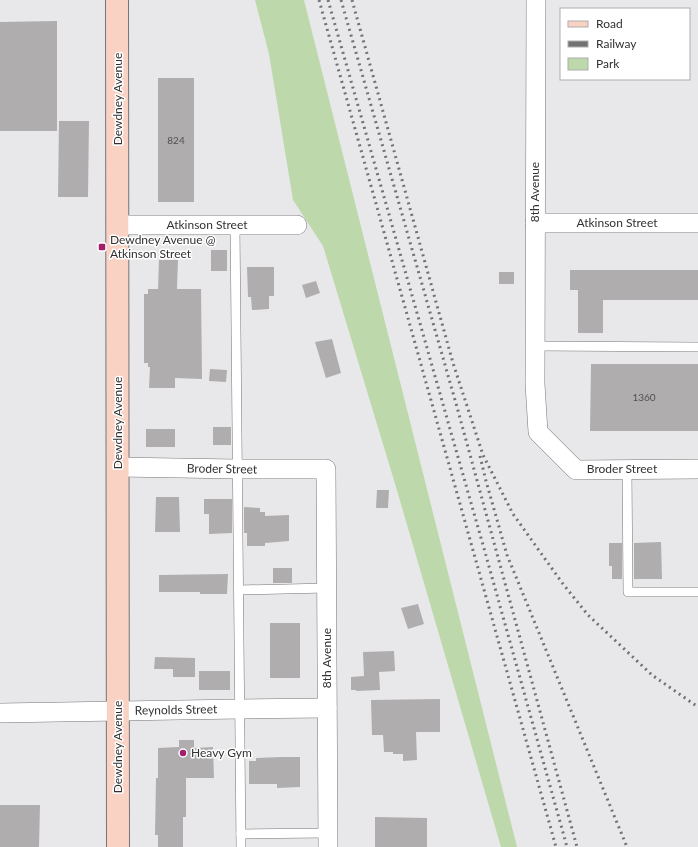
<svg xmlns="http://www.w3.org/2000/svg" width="698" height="847" viewBox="0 0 698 847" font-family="Lato,sans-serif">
<rect width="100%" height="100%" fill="#e8e8ea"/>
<polygon fill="#bdd9ab" points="255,0 304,0 517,847 501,847 396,487 323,246 293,200 269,54"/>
<g fill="#afadae">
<polygon points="57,21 57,131 0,131 0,22"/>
<rect x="158" y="78" width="36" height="124"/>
<polygon points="59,121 89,121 88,197 58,197"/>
<rect x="211" y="250" width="16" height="21"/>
<polygon points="159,260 178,260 177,289 201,289 202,379 175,378 175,388 149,388 150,367 148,367 148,363 144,363 144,294 148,294 148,289 158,289"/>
<polygon points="247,267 274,267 274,296 269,296 269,309 252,310 251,297 248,297"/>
<polygon points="570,270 698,270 698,300 603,300 603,333 578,333 578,290 570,290"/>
<rect x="499" y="272" width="15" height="12"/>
<polygon points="316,281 320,293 306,298 302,285"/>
<polygon points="332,339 341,373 326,378 315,342"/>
<polygon points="591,364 698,364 698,431 590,431"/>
<polygon points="210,369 227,370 226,382 209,381"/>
<rect x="213" y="427" width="18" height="18"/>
<rect x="146" y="429" width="29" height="18"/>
<polygon points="377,490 389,490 388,508 376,508"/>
<polygon points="156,497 179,497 180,532 155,532"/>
<polygon points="204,499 232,499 232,533 209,534 209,514 204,514"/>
<polygon points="244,507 260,508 260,512 265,512 265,516 289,515 289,541 265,543 265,546 247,546 247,533 244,533"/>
<polygon points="661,542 662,579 634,579 634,543"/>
<polygon points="609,543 622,543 622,579 612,579 612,566 609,566"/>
<rect x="273" y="568" width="19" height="15"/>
<polygon points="228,574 227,594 200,594 200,592 159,592 159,575"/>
<polygon points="418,604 424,624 408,629 401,608"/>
<rect x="270" y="623" width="30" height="55"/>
<polygon points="394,651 395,671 379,672 380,690 356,691 356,690 351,690 351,677 364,676 363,652"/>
<polygon points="155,657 195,658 195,677 173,677 173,669 154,669"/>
<rect x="199" y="671" width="31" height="19"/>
<polygon points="440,699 440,732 416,732 417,760 403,761 403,754 393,754 393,752 384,752 383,735 372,735 371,700"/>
<polygon points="179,740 194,740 194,748 213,747 214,778 186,778 186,817 183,817 183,847 158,847 158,835 155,835 156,778 158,778 158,748 179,747"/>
<polygon points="282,757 300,757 300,787 277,788 277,784 249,784 249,761 256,761 256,758"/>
<polygon points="0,805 40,805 39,847 0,847"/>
<polygon points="375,817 427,818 427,847 375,847"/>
</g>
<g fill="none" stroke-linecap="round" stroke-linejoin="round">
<g stroke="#757577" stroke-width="10">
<g id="lane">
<polyline points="235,225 241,847"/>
<polyline points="535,346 698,347"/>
<polyline points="627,469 628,592 698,592"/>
<polyline points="239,590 327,588"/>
<polyline points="241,834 328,833"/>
</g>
</g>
<g stroke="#757577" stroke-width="20">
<g id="street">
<polyline points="536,0 535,384 538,432 576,470 698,469"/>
<polyline points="535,223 698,223"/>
<polyline points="118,225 297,225"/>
<polyline points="118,467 237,469 326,469 328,847"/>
<polyline points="0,713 240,709 327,708"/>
</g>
</g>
<g stroke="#757577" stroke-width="24">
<polyline id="secondary" points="117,0 118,847"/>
</g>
<use href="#lane" stroke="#fff" stroke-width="9"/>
<use href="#street" stroke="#fff" stroke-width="19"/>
<use href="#secondary" stroke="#fad2c4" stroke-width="22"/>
<g stroke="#727274" stroke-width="3" stroke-dasharray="2 4" stroke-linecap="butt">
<polyline points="319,0 556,847"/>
<polyline points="328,0 485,552 567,847"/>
<polyline points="341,0 457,407 577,847"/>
<polyline points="352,0 453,363 483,455 513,514 563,584 588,615 652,675 698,707"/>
<polyline points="480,456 486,481 507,555 627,847"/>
</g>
</g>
<g fill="#a31f6d" stroke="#fff" stroke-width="1.5">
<rect x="98" y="243" width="8" height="8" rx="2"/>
<circle cx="183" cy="753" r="4"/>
</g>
<g text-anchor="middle" stroke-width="3" stroke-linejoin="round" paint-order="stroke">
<g font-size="10" fill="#505051">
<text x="176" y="144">824</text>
<text x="644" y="401">1360</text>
</g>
<g font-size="12" fill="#313132" stroke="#fff">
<text transform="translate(118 99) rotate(-90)" y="4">Dewdney Avenue</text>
<text transform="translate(535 192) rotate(-90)" y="4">8th Avenue</text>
<text x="617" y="227">Atkinson Street</text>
<text x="207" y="229">Atkinson Street</text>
<text transform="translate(118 423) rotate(-90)" y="4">Dewdney Avenue</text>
<text transform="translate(222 469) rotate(1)" y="4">Broder Street</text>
<text x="622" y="473">Broder Street</text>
<text transform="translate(327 658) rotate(-90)" y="4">8th Avenue</text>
<text transform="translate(176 710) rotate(-1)" y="4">Reynolds Street</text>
<text transform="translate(118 747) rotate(-90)" y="4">Dewdney Avenue</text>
</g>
<g font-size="12" fill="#313132" stroke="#fff" text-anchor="start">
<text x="110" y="244">Dewdney Avenue @<tspan x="110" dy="14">Atkinson Street</tspan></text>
<text x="191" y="757">Heavy Gym</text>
</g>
</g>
<rect x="560" y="8" width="130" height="72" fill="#ffffff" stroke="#adadad"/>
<rect x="568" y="21" width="20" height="6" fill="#fad2c4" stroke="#adadad"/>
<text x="596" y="28" font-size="12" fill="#313132">Road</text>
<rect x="568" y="41" width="20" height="6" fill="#727274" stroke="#adadad"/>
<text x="596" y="48" font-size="12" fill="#313132">Railway</text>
<rect x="568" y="58" width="20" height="12" fill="#bdd9ab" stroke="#adadad"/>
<text x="596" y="68" font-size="12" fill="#313132">Park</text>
</svg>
